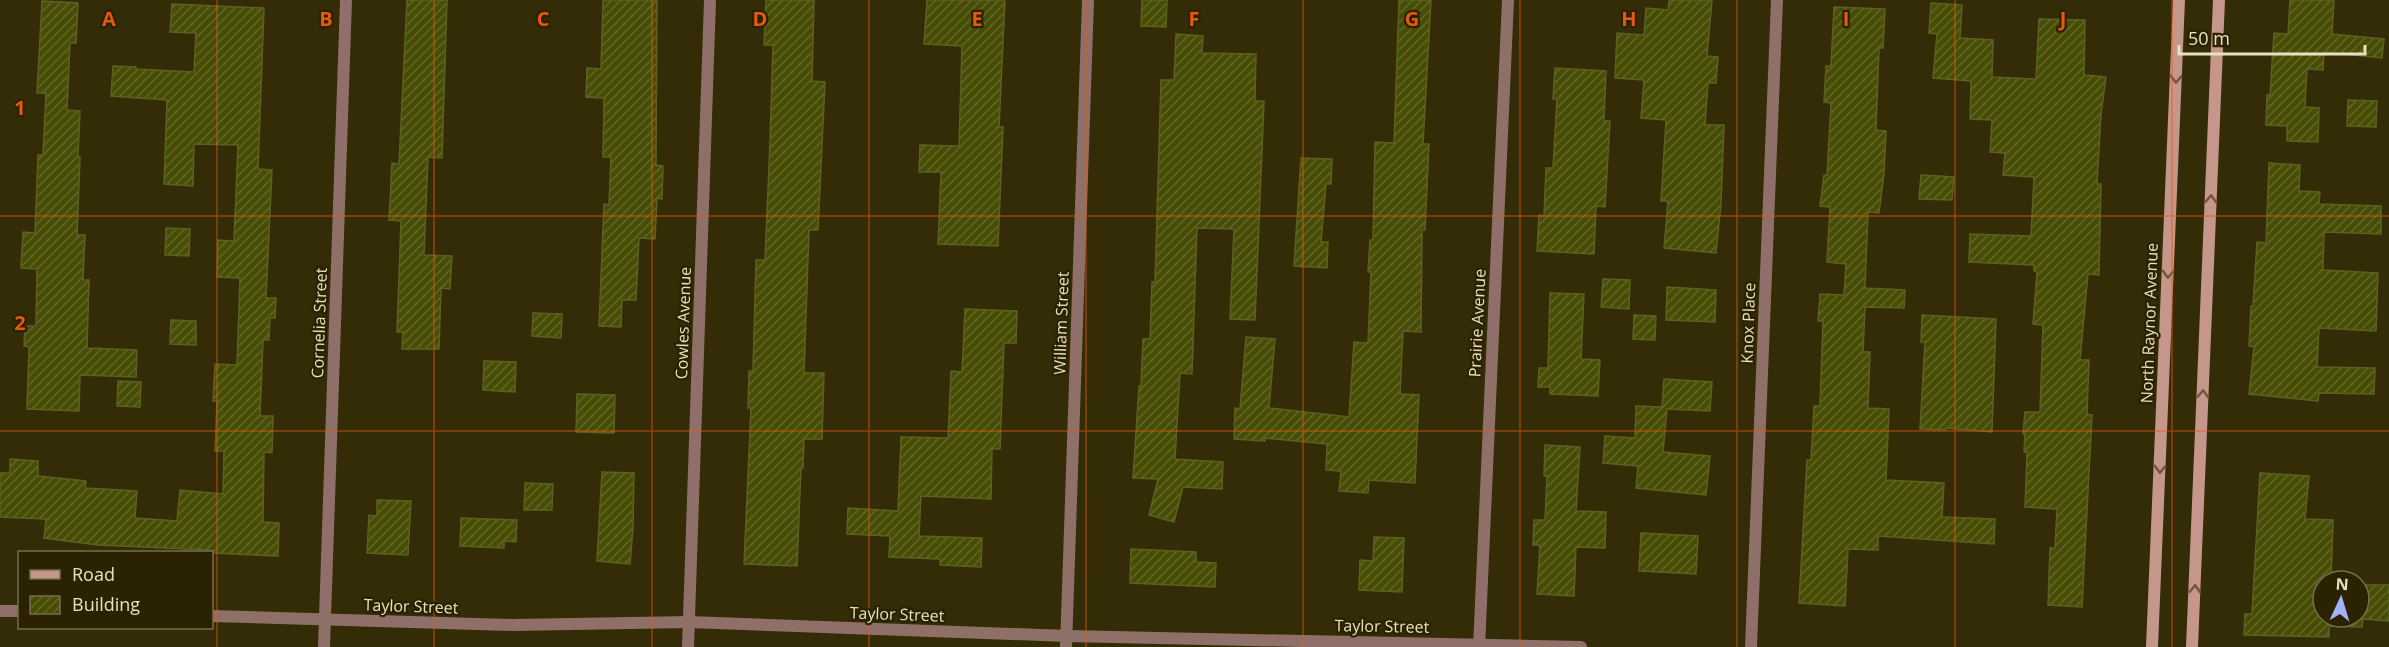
<svg xmlns="http://www.w3.org/2000/svg" width="2389" height="647" viewBox="0 0 2389 647" font-family="'Open Sans',sans-serif">
<defs>
<pattern id="building-hatch" width="6" height="6" patternUnits="userSpaceOnUse" patternTransform="scale(1.5)"><rect width="6" height="6" fill="#484d05"/><path d="M-1 1l2-2M0 6l6-6M5 7l2-2" fill="none" stroke="#626628"/></pattern>
</defs>
<rect width="100%" height="100%" fill="#342b07"/>
<g fill="url(#building-hatch)" stroke="#5b6221" stroke-width="1.5">
<polygon points="407,0 447,0 442,158 428,157 424,255 452,256 450,289 441,288 439,349 402,349 403,332 397,332 401,221 389,220 392,163 399,164"/>
<polygon points="603,0 657,0 656,165 663,166 662,199 657,198 655,239 639,238 636,300 622,300 621,327 599,326 604,204 609,205 611,157 603,157 604,98 586,97 587,68 601,69"/>
<polygon points="766,0 814,0 812,81 825,82 818,230 809,230 804,373 824,373 822,439 804,439 803,468 801,468 797,566 744,564 751,408 748,408 749,371 753,371 756,260 765,260 770,142 773,45 764,45"/>
<polygon points="927,0 1005,0 999,127 1003,127 998,246 938,244 941,172 919,172 920,145 959,146 962,46 924,44"/>
<polygon points="1142,0 1167,0 1166,27 1141,26"/>
<polygon points="1399,0 1431,0 1423,144 1429,144 1425,230 1422,230 1421,332 1403,331 1400,394 1419,395 1415,483 1369,480 1368,493 1339,491 1341,471 1326,470 1327,444 1265,438 1265,441 1234,439 1235,408 1240,409 1246,337 1275,339 1269,408 1349,417 1354,342 1368,343 1371,272 1368,272 1370,240 1373,240 1375,142 1394,143"/>
<polygon points="1669,0 1712,0 1707,56 1718,57 1716,83 1708,83 1705,125 1724,125 1721,203 1716,253 1664,248 1668,201 1661,201 1666,120 1641,118 1644,80 1615,78 1617,33 1644,35 1646,8 1668,10"/>
<polygon points="2290,0 2334,0 2332,34 2384,39 2382,58 2324,52 2323,70 2307,69 2305,107 2319,108 2318,142 2287,141 2287,126 2266,125 2267,95 2270,95 2274,33 2288,34"/>
<polygon points="42,1 78,3 76,43 70,43 67,110 80,111 78,157 80,157 77,235 85,235 83,280 89,280 87,348 137,350 136,377 80,375 79,411 27,409 29,347 24,346 25,326 36,326 37,269 21,268 23,232 35,233 38,155 43,155 46,93 37,93"/>
<polygon points="1931,3 1962,5 1960,38 1993,40 1992,77 2036,79 2039,19 2085,20 2084,75 2106,77 2101,114 2097,184 2101,184 2099,275 2088,274 2080,360 2089,360 2087,414 2092,415 2082,607 2048,605 2050,548 2055,548 2057,509 2025,507 2027,452 2024,452 2025,434 2023,434 2025,412 2040,412 2043,325 2033,324 2037,272 2034,271 2034,265 1969,262 1970,234 2031,236 2034,177 2003,175 2005,153 1990,152 1992,120 1970,119 1971,81 1933,78 1937,34 1929,33"/>
<polygon points="172,4 264,8 258,169 272,170 266,298 276,298 275,318 270,318 269,340 263,340 260,416 273,416 272,453 264,452 263,522 279,523 278,556 212,553 209,550 98,545 44,538 46,519 0,517 0,473 10,473 10,459 38,461 38,476 86,481 85,488 137,491 135,518 177,521 180,490 223,494 224,451 215,451 217,401 213,401 215,364 237,365 240,278 217,277 218,240 234,241 238,145 194,144 193,186 164,184 167,100 111,96 113,66 136,67 136,69 194,72 196,33 170,32"/>
<polygon points="1834,7 1885,9 1883,48 1879,48 1876,130 1886,131 1884,174 1879,213 1868,212 1865,288 1905,290 1904,308 1865,307 1863,352 1870,352 1868,408 1889,409 1886,480 1944,483 1942,517 1995,519 1994,544 1878,536 1878,550 1848,549 1845,606 1799,603 1807,460 1811,460 1814,406 1820,406 1823,321 1818,321 1820,294 1844,295 1846,264 1827,262 1830,207 1820,206 1824,175 1827,175 1831,103 1824,102 1826,66 1831,66"/>
<polygon points="1176,34 1203,36 1202,53 1256,54 1255,101 1264,101 1255,320 1230,319 1234,229 1197,228 1192,374 1180,373 1175,459 1223,462 1222,489 1183,487 1174,522 1149,515 1158,479 1133,478 1139,386 1141,386 1143,339 1150,339 1152,282 1155,282 1161,80 1174,80"/>
<polygon points="1555,68 1606,71 1604,121 1610,121 1605,207 1596,206 1594,254 1537,251 1539,215 1544,216 1546,168 1553,168 1557,99 1553,99"/>
<polygon points="2348,100 2377,101 2376,127 2347,126"/>
<polygon points="1301,158 1332,159 1331,184 1326,184 1321,242 1328,242 1327,268 1294,266"/>
<polygon points="2269,163 2300,165 2299,191 2320,192 2319,204 2381,206 2381,234 2324,232 2323,270 2378,273 2376,331 2319,328 2317,367 2375,368 2374,394 2319,393 2318,401 2249,394 2254,347 2249,346 2251,306 2253,306 2257,242 2266,243"/>
<polygon points="1921,175 1954,177 1952,200 1919,199"/>
<polygon points="166,228 190,229 189,256 165,255"/>
<polygon points="1603,279 1630,280 1629,309 1601,307"/>
<polygon points="1667,287 1716,290 1715,322 1666,320"/>
<polygon points="1550,293 1584,294 1581,359 1600,360 1598,396 1550,394 1550,387 1538,387 1539,368 1548,368"/>
<polygon points="965,309 1017,311 1016,343 1004,343 1000,449 992,449 991,499 921,496 919,536 982,538 981,567 940,565 940,559 889,557 890,536 847,534 848,508 898,511 901,437 948,438 951,371 962,372"/>
<polygon points="533,313 562,314 561,338 532,336"/>
<polygon points="1634,315 1656,316 1655,340 1633,339"/>
<polygon points="1922,315 1996,319 1992,432 1946,428 1946,430 1920,429 1925,342 1921,342"/>
<polygon points="171,320 196,321 196,345 170,344"/>
<polygon points="484,361 516,362 515,392 483,390"/>
<polygon points="1664,379 1712,382 1710,411 1667,409 1663,452 1710,456 1706,495 1636,488 1638,466 1603,463 1605,436 1635,438 1636,406 1662,407"/>
<polygon points="118,381 141,382 140,407 117,406"/>
<polygon points="577,394 615,395 614,433 576,432"/>
<polygon points="1545,445 1580,447 1576,511 1606,512 1605,548 1576,547 1574,596 1537,594 1540,545 1533,545 1534,520 1545,520 1547,476 1544,476"/>
<polygon points="602,472 634,473 633,528 630,564 597,561"/>
<polygon points="2260,473 2309,476 2305,519 2333,520 2331,581 2323,581 2323,617 2359,617 2359,585 2389,585 2389,621 2363,619 2362,627 2329,626 2329,637 2244,635 2245,614 2252,614"/>
<polygon points="525,483 553,484 552,510 524,510"/>
<polygon points="377,500 411,501 408,555 367,553 369,515 377,516"/>
<polygon points="461,518 517,520 516,542 504,541 504,548 460,546"/>
<polygon points="1641,533 1698,536 1696,574 1639,571"/>
<polygon points="1374,537 1404,538 1402,592 1359,590 1360,560 1373,561"/>
<polygon points="1131,549 1196,552 1196,562 1216,563 1215,587 1130,583"/>
</g>
<g fill="none" stroke-linecap="round" stroke-linejoin="round">
<g stroke="#8e7068" stroke-width="12">
<polyline points="0,611 20,611"/>
<polyline points="212,616 513,625 689,622 1067,636 1581,647"/>
<polyline points="324,647 346,0"/>
<polyline points="688,647 710,0"/>
<polyline points="1066,647 1088,0"/>
<polyline points="1479,647 1508,0"/>
<polyline points="1751,647 1777,0"/>
</g>
<g stroke="#c5968a" stroke-width="12">
<polyline points="2152,647 2179,0"/>
<polyline points="2192,647 2219,0"/>
</g>
</g>
<defs><path id="oneway-chevron" d="M-2-3.5L2.5 0L-2 3.5" fill="none" stroke-width="1.6" stroke-linecap="round" stroke-linejoin="round" transform="scale(1.5)"/></defs>
<g stroke="#70563e">
<use href="#oneway-chevron" transform="translate(2176 79) rotate(92)"/>
<use href="#oneway-chevron" transform="translate(2211 199) rotate(-88)"/>
<use href="#oneway-chevron" transform="translate(2168 274) rotate(92)"/>
<use href="#oneway-chevron" transform="translate(2203 394) rotate(-88)"/>
<use href="#oneway-chevron" transform="translate(2160 469) rotate(92)"/>
<use href="#oneway-chevron" transform="translate(2195 589) rotate(-88)"/>
</g>
<path fill="none" stroke="#e8590c" stroke-width="1.5" stroke-opacity="0.55" d="M217 0V647M434 0V647M652 0V647M869 0V647M1086 0V647M1303 0V647M1520 0V647M1737 0V647M1955 0V647M2172 0V647M0 216H2389M0 431H2389"/>
<g text-anchor="middle" stroke-width="4.5" stroke-linejoin="round" paint-order="stroke">
<g font-size="16" fill="#e9e0bf" stroke="#2a2200">
<text transform="translate(319 323) rotate(-88)" y="6">Cornelia Street</text>
<text transform="translate(683 323) rotate(-88)" y="6">Cowles Avenue</text>
<text transform="translate(1061 323) rotate(-88)" y="6">William Street</text>
<text transform="translate(1477 323) rotate(-87)" y="6">Prairie Avenue</text>
<text transform="translate(1748 323) rotate(-88)" y="6">Knox Place</text>
<text transform="translate(2149 323) rotate(-88)" y="6">North Raynor Avenue</text>
<text transform="translate(411 606) rotate(2)" y="6">Taylor Street</text>
<text transform="translate(897 614) rotate(2)" y="6">Taylor Street</text>
<text transform="translate(1382 626) rotate(1)" y="6">Taylor Street</text>
</g>
</g>
<g font-size="20" text-anchor="middle" font-weight="bold" fill="#e8590c" stroke="#2a2200" stroke-width="4.5" stroke-linejoin="round" paint-order="stroke">
<text x="109" y="26">A</text>
<text x="326" y="26">B</text>
<text x="543" y="26">C</text>
<text x="760" y="26">D</text>
<text x="977" y="26">E</text>
<text x="1194" y="26">F</text>
<text x="1412" y="26">G</text>
<text x="1629" y="26">H</text>
<text x="1846" y="26">I</text>
<text x="2063" y="26">J</text>
<text x="20" y="115">1</text>
<text x="20" y="330">2</text>
</g>
<rect x="18" y="551" width="195" height="78" fill="#2a2200" stroke="#766e4c" stroke-width="1.5"/>
<rect x="30" y="570" width="30" height="9" fill="#c5968a" stroke="#766e4c" stroke-width="1.5"/>
<text x="72" y="581" font-size="18" fill="#e9e0bf">Road</text>
<rect x="30" y="596" width="30" height="18" fill="url(#building-hatch)" stroke="#766e4c" stroke-width="1.5"/>
<text x="72" y="611" font-size="18" fill="#e9e0bf">Building</text>
<g transform="translate(2341 599) rotate(4)"><circle r="28" fill="#2a2200" stroke="#766e4c" stroke-width="1.5"/>
<path d="M0-4.5L10 22L0 15L-10 22Z" fill="#a3b2fd"/>
<text y="-9" font-size="16" font-weight="bold" text-anchor="middle" fill="#e9e0bf">N</text>
</g>
<path d="M2179 45v9h186v-9" fill="none" stroke="#e9e0bf" stroke-width="3"/>
<text x="2188" y="45" font-size="18" fill="#e9e0bf" stroke="#2a2200" stroke-width="4.5" paint-order="stroke">50 m</text>
</svg>
